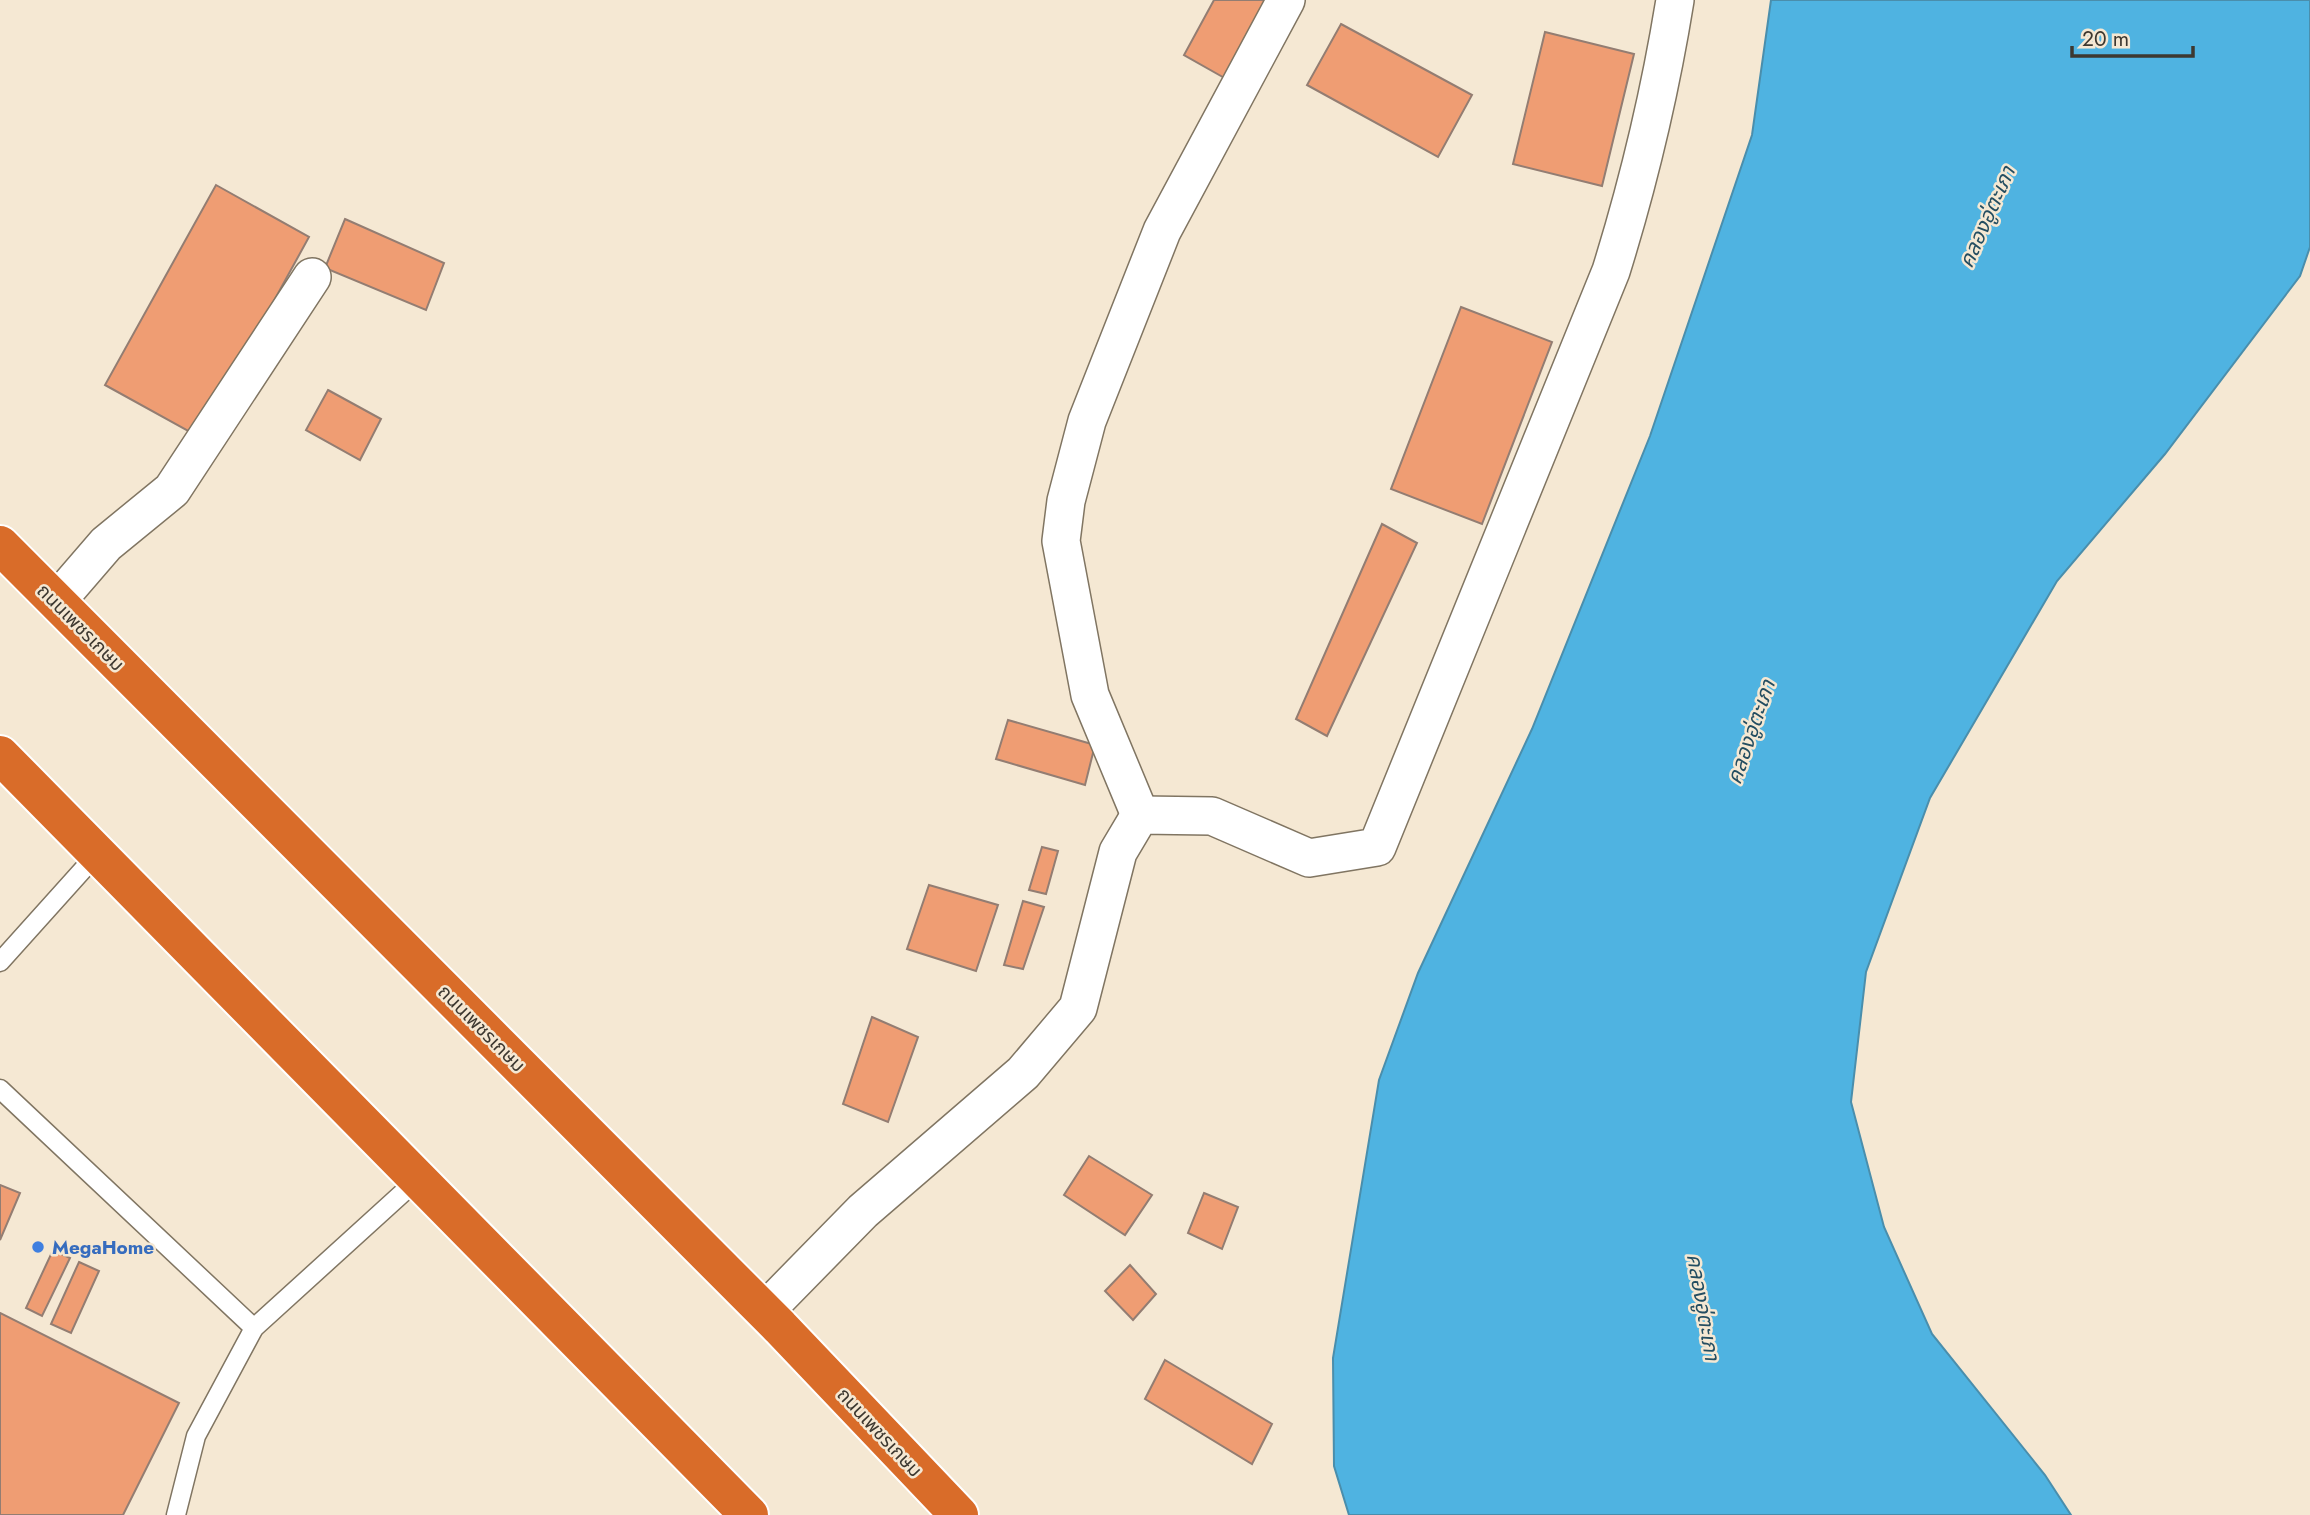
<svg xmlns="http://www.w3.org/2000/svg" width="2310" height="1515" viewBox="0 0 2310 1515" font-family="Jost,'Noto Sans Thai',sans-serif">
<rect width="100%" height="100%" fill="#f5e8d3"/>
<polygon fill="#4fb3e1" stroke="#4a8eac" stroke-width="2" points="1771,0 2310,0 2310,247 2300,276 2165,454 2057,581 1930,798 1866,972 1851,1102 1884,1227 1932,1334 2045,1475 2071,1515 1349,1515 1334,1466 1333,1358 1379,1080 1418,973 1532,729 1650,436 1752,135"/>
<g fill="#ef9d73" stroke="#937d72" stroke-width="2">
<polygon points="1214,0 1273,0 1228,80 1184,55"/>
<polygon points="1341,24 1472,95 1438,157 1307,85"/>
<polygon points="1545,32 1634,54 1602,186 1513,164"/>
<polygon points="216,185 309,237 199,437 105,385"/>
<polygon points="345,219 444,263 426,310 325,268"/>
<polygon points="1461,307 1552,342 1482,524 1391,489"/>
<polygon points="328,390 381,419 360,460 306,430"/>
<polygon points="1382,524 1417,543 1327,736 1296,719"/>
<polygon points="1008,720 1095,745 1085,785 996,759"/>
<polygon points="1042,847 1058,851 1046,894 1029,890"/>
<polygon points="929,885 998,905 976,971 907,949"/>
<polygon points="1023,901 1044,907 1023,969 1004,965"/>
<polygon points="872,1017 918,1037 888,1122 843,1104"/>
<polygon points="1089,1156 1152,1195 1125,1235 1064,1195"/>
<polygon points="0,1185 20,1193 0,1240"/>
<polygon points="1204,1193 1238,1207 1222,1249 1188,1233"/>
<polygon points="53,1250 70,1258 42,1316 26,1308"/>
<polygon points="79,1262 99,1271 71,1333 51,1324"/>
<polygon points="1130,1265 1156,1294 1133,1320 1105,1291"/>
<polygon points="0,1313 179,1403 123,1515 0,1515"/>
<polygon points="1165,1360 1272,1424 1252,1464 1145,1399"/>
</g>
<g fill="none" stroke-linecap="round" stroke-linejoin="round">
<g stroke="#807562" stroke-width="21">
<g id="lane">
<polyline points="0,962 97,854"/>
<polyline points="0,1089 254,1328"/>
<polyline points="176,1515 196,1436 254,1328 418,1179"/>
</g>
</g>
<g stroke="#807562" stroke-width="40">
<g id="street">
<polyline points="56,602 106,544 172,490 312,277"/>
<polyline points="1140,815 1090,695 1061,541 1066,501 1087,421 1162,231 1286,0"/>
<path d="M765 1311 863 1211 1023 1073 1078 1008 1118 852 1140 815 1212 816 1309 858 1377 847 1611 271C1639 181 1660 93 1675 0"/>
</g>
</g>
<g stroke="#fff" stroke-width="42">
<g id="highway">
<polyline points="0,545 780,1327 959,1515"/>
<polyline points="0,755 749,1515"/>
</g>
</g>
<use href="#lane" stroke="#fff" stroke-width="18"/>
<use href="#street" stroke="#fff" stroke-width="37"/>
<use href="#highway" stroke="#d96c29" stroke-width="38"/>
</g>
<circle fill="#3f7fe0" stroke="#f5e8d3" stroke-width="2.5" cx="38" cy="1247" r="7"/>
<g text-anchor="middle" stroke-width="5" stroke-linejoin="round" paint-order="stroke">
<g font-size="19" fill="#3d3830" stroke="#f5e8d3">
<text transform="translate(81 627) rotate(45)" y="7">ถนนเพชรเกษม</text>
<text transform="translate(482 1028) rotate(45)" y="7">ถนนเพชรเกษม</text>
<text transform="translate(880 1432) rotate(47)" y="7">ถนนเพชรเกษม</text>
</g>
<g font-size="19" font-weight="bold" fill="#366cbe" stroke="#f5e8d3" text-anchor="start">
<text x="52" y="1254">MegaHome</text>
</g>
<g font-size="21" font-style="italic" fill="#234d61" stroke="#f5e8d3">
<text transform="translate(1987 217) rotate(-66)" y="7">คลองอู่ตะเภา</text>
<text transform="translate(1751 732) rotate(-71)" y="7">คลองอู่ตะเภา</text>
<text transform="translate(1703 1307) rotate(80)" y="7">คลองอู่ตะเภา</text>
</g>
</g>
<path d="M2072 46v10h121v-10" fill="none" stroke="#3d3830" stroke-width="3.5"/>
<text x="2082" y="46" font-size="21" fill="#3d3830" stroke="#f5e8d3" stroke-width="5" paint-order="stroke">20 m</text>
</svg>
